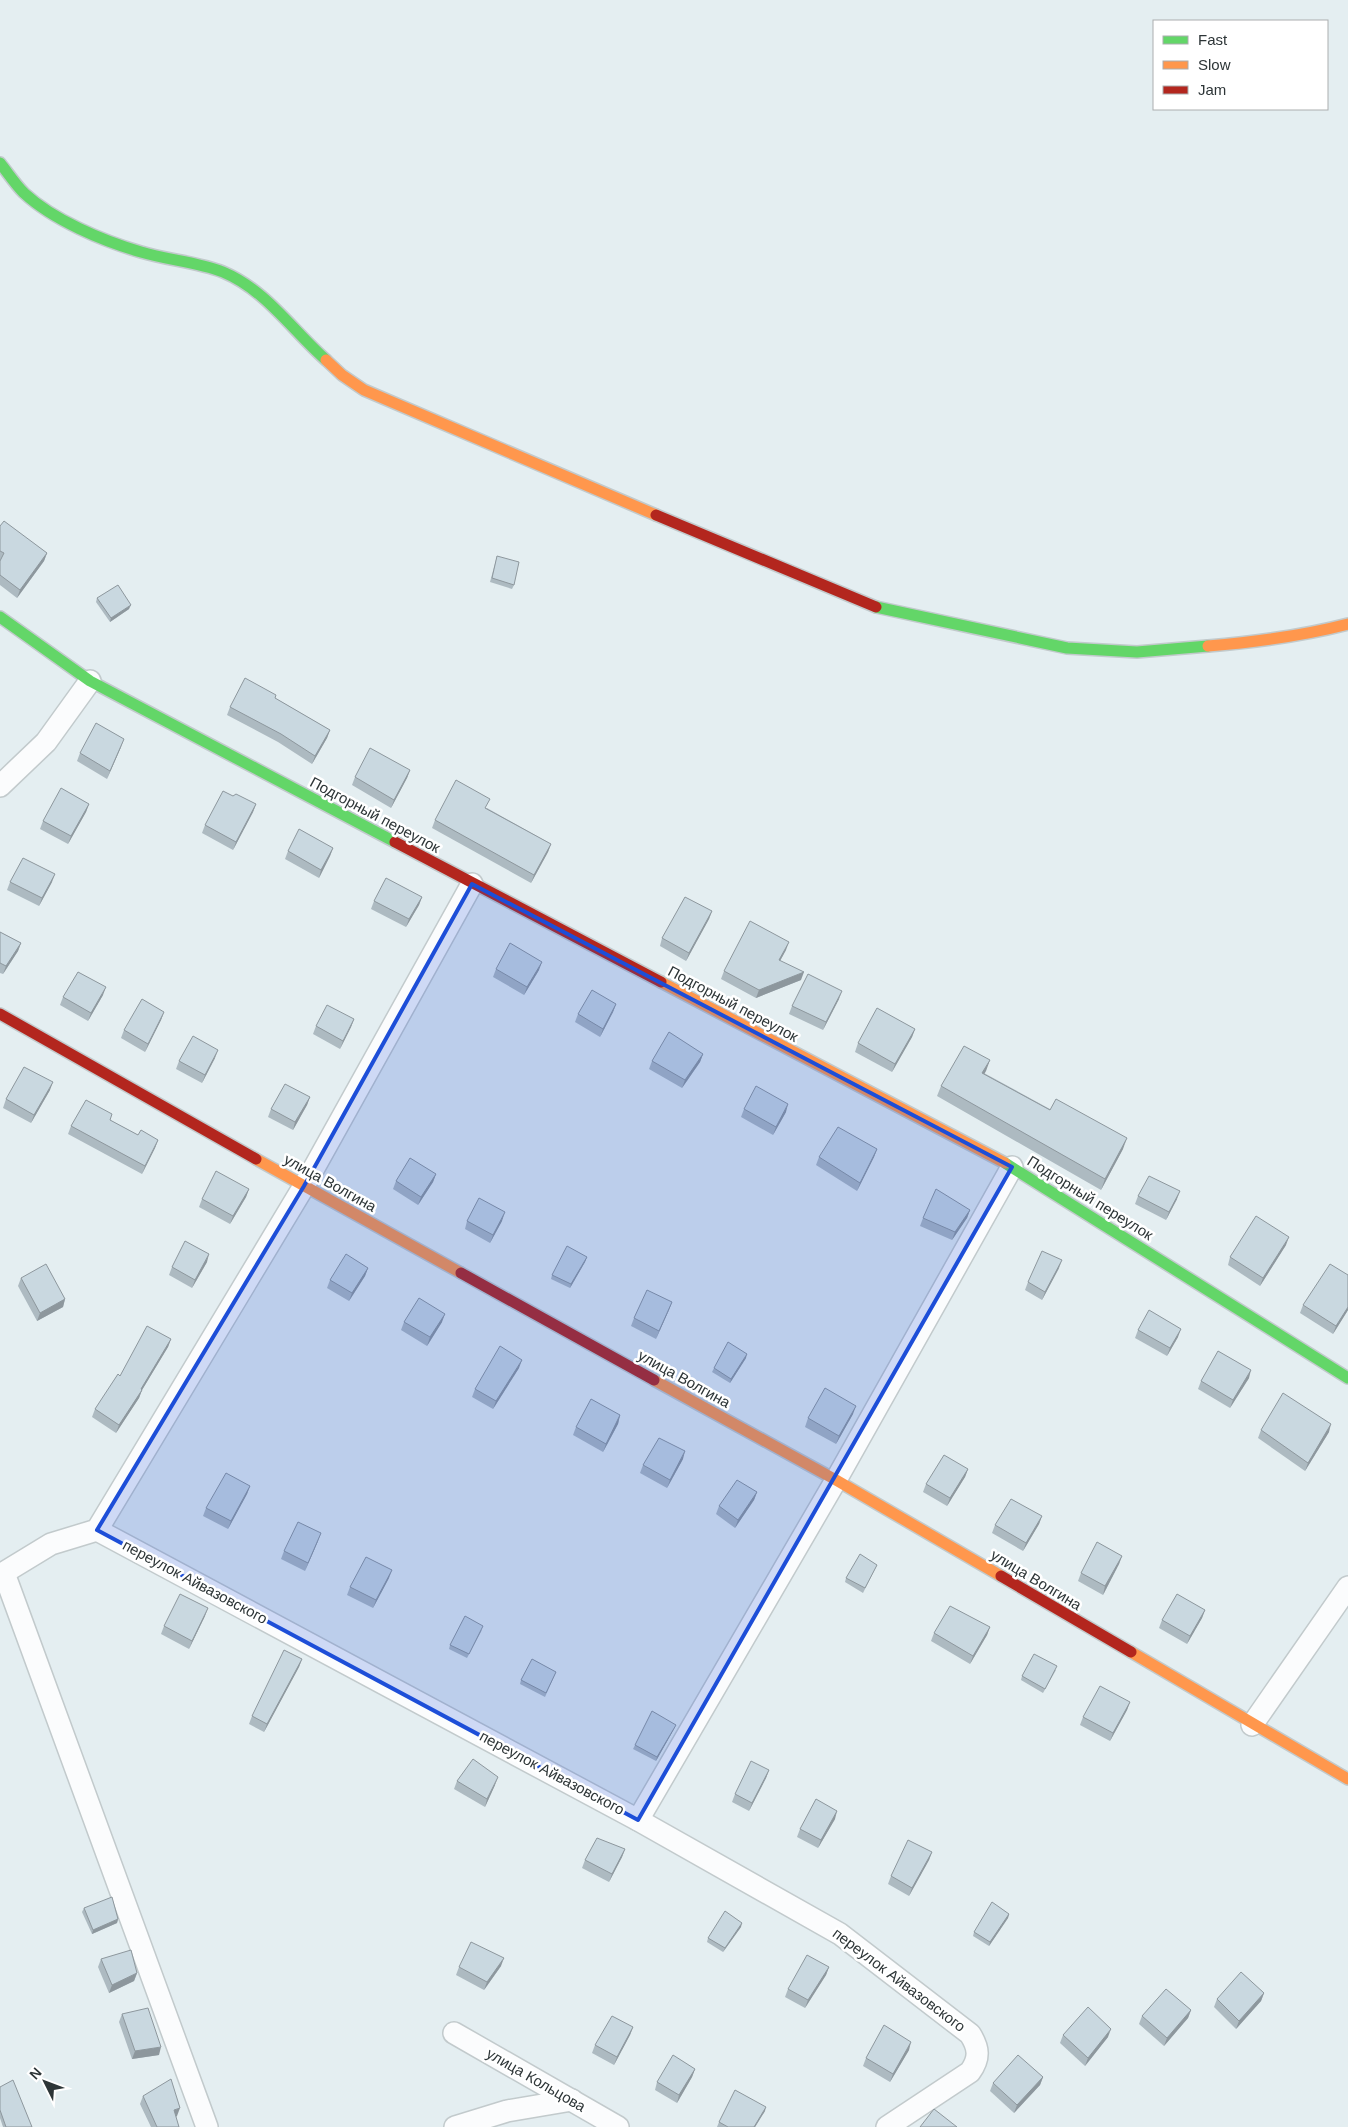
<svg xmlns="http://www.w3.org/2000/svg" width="1348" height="2127" viewBox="0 0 1348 2127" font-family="Arial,sans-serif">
<rect width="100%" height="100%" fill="#e4eef1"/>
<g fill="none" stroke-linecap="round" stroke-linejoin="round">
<g stroke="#c2cacc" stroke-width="24">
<g id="street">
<polyline points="0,786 46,742 90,681"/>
<path d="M97 1530 638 1820 840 1934 970 2034C979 2048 980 2058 970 2072L887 2127"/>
<polyline points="4,1573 207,2127"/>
<polyline points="0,1575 51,1544 97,1530 304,1186 472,884"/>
<polyline points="1252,1725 1348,1587"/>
<polyline points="638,1820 836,1480 1012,1167"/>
<polyline points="454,2033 618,2127"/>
<polyline points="455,2127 507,2111 572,2100"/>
</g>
</g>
<g stroke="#c2cacc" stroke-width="14">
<g id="fast">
<path d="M0 163C8 173 15 184 24 193 53 220 103 241 141 252 167 260 198 262 223 272 266 290 292 330 326 360"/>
<polyline points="876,607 1067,648 1137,652 1208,646"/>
<polyline points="0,617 90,681 395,842"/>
<polyline points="1005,1163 1348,1378"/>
</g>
</g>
<g stroke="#c2cacc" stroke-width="14">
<g id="slow">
<polyline points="326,360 342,375 364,390 656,515"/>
<path d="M1208 646C1255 642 1302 636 1348 624"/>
<polyline points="661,982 1005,1163"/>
<polyline points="256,1159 461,1273"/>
<polyline points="654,1380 836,1480 1001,1576"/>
<polyline points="1131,1652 1348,1779"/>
</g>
</g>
<g stroke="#c2cacc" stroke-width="14">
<g id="jam">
<polyline points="656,515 876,607"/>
<polyline points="395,842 661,982"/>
<polyline points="0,1014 256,1159"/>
<polyline points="461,1273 654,1380"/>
<polyline points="1001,1576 1131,1652"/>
</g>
</g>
<use href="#street" stroke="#fbfcfd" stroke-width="21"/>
<use href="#fast" stroke="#63d668" stroke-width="11"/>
<use href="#slow" stroke="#ff974d" stroke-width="11"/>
<use href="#jam" stroke="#b3261e" stroke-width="11"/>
</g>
<g fill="#adbac1">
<polygon points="0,526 47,553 44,561 17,598 0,585"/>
<polygon points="497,556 514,585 512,589 490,582"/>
<polygon points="97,598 129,609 110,622 96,602"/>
<polygon points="275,698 330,730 327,738 312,764 278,742 227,715 230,707"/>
<polygon points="121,747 107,779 77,761 80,753"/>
<polygon points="410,770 407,778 391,808 352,785 355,777"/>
<polygon points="233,796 256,804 253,812 233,850 202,833 205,825"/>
<polygon points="89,804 86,812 68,844 40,829 43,821"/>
<polygon points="487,808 551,844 548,852 531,883 432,828 435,820"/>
<polygon points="333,848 330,856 319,878 285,859 288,851"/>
<polygon points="10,882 52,882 39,906 7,890"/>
<polygon points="422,897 419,905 406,927 371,909 374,901"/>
<polygon points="712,911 709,919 686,961 660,946 662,938"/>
<polygon points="0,932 21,943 18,951 3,974 0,973"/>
<polygon points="786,950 780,961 801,980 756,998 721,979 724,971"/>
<polygon points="496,969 539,970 524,995 493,977"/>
<polygon points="103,995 88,1021 60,1005 63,997"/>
<polygon points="839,999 823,1030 789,1014 792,1006"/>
<polygon points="616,1004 613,1012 600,1037 575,1022 578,1014"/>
<polygon points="164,1012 161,1020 145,1052 121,1038 124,1030"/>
<polygon points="354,1019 351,1027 340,1049 313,1034 316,1026"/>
<polygon points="915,1029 912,1037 892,1072 855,1052 858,1043"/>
<polygon points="703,1054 700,1062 682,1088 649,1069 652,1061"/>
<polygon points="215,1058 202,1083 176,1069 179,1061"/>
<polygon points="990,1060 984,1073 1123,1149 1101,1190 937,1096 941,1086"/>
<polygon points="50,1090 31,1123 3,1108 6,1099"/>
<polygon points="310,1097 307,1105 293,1130 268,1117 271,1109"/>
<polygon points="744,1109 786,1112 773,1135 741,1117"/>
<polygon points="110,1120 138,1135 158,1140 155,1148 142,1174 68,1134 71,1126"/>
<polygon points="877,1149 874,1157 857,1191 816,1165 819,1157"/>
<polygon points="436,1174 433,1182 418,1205 393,1189 396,1181"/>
<polygon points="249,1189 246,1197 230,1224 199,1207 202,1199"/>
<polygon points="1138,1196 1177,1199 1166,1220 1135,1204"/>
<polygon points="970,1210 967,1218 952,1240 920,1226 923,1218"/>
<polygon points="467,1221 502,1221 490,1243 465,1229"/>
<polygon points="1286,1245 1260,1286 1228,1265 1230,1257"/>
<polygon points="587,1257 585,1262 570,1288 551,1279 552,1275"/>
<polygon points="207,1262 192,1288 169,1275 172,1267"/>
<polygon points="368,1268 365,1276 349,1301 327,1288 330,1280"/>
<polygon points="1059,1268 1042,1300 1025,1290 1028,1282"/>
<polygon points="21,1278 65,1299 63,1307 37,1321 18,1286"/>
<polygon points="672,1302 656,1339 631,1326 634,1318"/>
<polygon points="1303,1305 1348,1310 1333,1334 1300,1313"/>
<polygon points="404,1322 442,1322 427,1346 401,1330"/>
<polygon points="1138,1330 1178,1337 1167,1356 1135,1338"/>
<polygon points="171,1339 168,1347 142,1390 139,1398 116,1433 92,1417 95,1409 120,1376"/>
<polygon points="746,1358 730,1383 712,1372 714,1368"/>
<polygon points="519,1368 493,1409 472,1397 475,1389"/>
<polygon points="1249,1378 1230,1408 1198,1389 1201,1381"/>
<polygon points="853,1414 836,1444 805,1427 808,1418"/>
<polygon points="620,1415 618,1424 603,1452 573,1435 576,1427"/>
<polygon points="1261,1430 1329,1432 1305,1471 1258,1438"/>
<polygon points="683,1459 667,1488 640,1473 643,1465"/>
<polygon points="968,1469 965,1477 947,1506 923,1492 926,1484"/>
<polygon points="250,1486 247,1494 228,1529 203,1516 206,1508"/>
<polygon points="757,1492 754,1500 735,1528 716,1514 719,1506"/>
<polygon points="1042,1516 1039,1524 1023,1551 992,1533 995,1525"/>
<polygon points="318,1541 305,1571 281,1559 284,1551"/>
<polygon points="1122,1556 1119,1564 1103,1595 1078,1581 1081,1573"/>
<polygon points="877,1565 863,1593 845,1582 846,1578"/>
<polygon points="389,1578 373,1608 347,1595 350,1587"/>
<polygon points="1205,1610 1202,1618 1187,1644 1159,1628 1162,1620"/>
<polygon points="205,1616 189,1649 161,1634 164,1626"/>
<polygon points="990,1627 987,1635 970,1664 931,1641 934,1633"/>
<polygon points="482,1630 467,1658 449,1649 450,1645"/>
<polygon points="302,1659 299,1667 264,1732 249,1724 252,1716"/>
<polygon points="1056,1670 1043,1693 1021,1680 1022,1676"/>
<polygon points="556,1672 545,1697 520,1684 521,1680"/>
<polygon points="1130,1702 1127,1710 1110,1741 1080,1725 1083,1717"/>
<polygon points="674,1729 656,1761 633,1749 635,1745"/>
<polygon points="769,1770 766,1778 749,1811 732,1802 735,1794"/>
<polygon points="457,1781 495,1785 485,1807 454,1789"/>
<polygon points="835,1819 818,1848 797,1837 800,1829"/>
<polygon points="625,1849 622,1857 609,1882 582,1868 585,1860"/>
<polygon points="932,1852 929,1860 909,1896 888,1884 891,1876"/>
<polygon points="84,1908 118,1919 117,1923 92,1934 82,1912"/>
<polygon points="1009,1914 1008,1918 989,1946 973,1936 974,1932"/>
<polygon points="741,1927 723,1952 707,1942 708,1938"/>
<polygon points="101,1959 137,1973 134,1981 109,1993 98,1967"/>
<polygon points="501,1966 484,1990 456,1975 459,1967"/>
<polygon points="829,1967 826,1975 805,2008 785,1997 788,1989"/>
<polygon points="1264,1993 1261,2001 1236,2029 1214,2007 1217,1999"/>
<polygon points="1191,2010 1188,2018 1164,2046 1139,2024 1142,2016"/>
<polygon points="122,2014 159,2055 132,2059 119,2022"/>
<polygon points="633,2027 630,2035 614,2065 592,2053 595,2045"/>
<polygon points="1063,2035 1108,2037 1085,2066 1060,2043"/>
<polygon points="909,2050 890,2082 863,2066 866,2058"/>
<polygon points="695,2069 692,2077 677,2103 655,2090 657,2082"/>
<polygon points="1043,2077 1040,2085 1014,2113 990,2091 993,2083"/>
<polygon points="0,2087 32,2127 3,2127 0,2118"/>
<polygon points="143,2096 177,2116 176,2117 179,2127 151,2127 140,2104"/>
<polygon points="765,2111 755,2127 717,2127 719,2122"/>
</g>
<g fill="#8d979d">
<polygon points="47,553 44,561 17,598 20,590"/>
<polygon points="131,605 129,609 110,622 111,618"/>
<polygon points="330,730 327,738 312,764 315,756"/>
<polygon points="124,739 121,747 107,779 110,771"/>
<polygon points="410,770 407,778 391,808 394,800"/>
<polygon points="89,804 86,812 68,844 71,836"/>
<polygon points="256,804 253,812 233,850 236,842"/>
<polygon points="551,844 548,852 531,883 534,875"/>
<polygon points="333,848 330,856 319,878 321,870"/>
<polygon points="55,874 52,882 39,906 42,898"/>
<polygon points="422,897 419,905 406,927 409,919"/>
<polygon points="712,911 709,919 686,961 689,953"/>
<polygon points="789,942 786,950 776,968 779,960"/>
<polygon points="21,943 18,951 3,974 6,966"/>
<polygon points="542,962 539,970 524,995 527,987"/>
<polygon points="804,972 801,980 756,998 759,990"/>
<polygon points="106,987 103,995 88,1021 91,1013"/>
<polygon points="842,991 839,999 823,1030 826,1022"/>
<polygon points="616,1004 613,1012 600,1037 603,1029"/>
<polygon points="164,1012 161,1020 145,1052 148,1044"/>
<polygon points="354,1019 351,1027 340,1049 343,1041"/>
<polygon points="915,1029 912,1037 892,1072 895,1064"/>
<polygon points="218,1050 215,1058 202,1083 205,1075"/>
<polygon points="703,1054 700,1062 682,1088 685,1080"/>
<polygon points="990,1060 986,1071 979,1083 982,1073"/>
<polygon points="53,1082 50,1090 31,1123 34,1115"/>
<polygon points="310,1097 307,1105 293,1130 295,1122"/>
<polygon points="788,1104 786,1112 773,1135 776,1127"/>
<polygon points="1127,1138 1123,1149 1101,1190 1105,1179"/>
<polygon points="158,1140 155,1148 142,1174 145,1166"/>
<polygon points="877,1149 874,1157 857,1191 860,1183"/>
<polygon points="436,1174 433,1182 418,1205 421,1197"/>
<polygon points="249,1189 246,1197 230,1224 233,1216"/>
<polygon points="1180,1191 1177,1199 1166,1220 1169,1212"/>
<polygon points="970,1210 967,1218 952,1240 955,1232"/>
<polygon points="505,1212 502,1221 490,1243 493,1235"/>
<polygon points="1289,1237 1286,1245 1260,1286 1263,1278"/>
<polygon points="209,1254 207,1262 192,1288 195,1280"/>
<polygon points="587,1257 585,1262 570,1288 571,1284"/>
<polygon points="1062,1260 1059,1268 1042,1300 1045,1292"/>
<polygon points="368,1268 365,1276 349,1301 352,1293"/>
<polygon points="65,1299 63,1307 37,1321 40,1313"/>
<polygon points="672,1302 669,1310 656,1339 659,1331"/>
<polygon points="1348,1307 1348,1310 1333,1334 1336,1326"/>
<polygon points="445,1314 442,1322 427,1346 430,1337"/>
<polygon points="1181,1329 1178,1337 1167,1356 1170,1348"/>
<polygon points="171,1339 168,1347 142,1390 139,1398 116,1433 119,1425"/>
<polygon points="747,1354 746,1358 730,1383 731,1379"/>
<polygon points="522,1360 519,1368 493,1409 496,1401"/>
<polygon points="1251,1370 1249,1378 1230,1408 1233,1400"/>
<polygon points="856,1406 853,1414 836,1444 839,1436"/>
<polygon points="620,1415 618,1424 603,1452 606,1444"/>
<polygon points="1331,1424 1329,1432 1305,1471 1308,1463"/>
<polygon points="685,1451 683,1459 667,1488 670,1480"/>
<polygon points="968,1469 965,1477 947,1506 950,1498"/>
<polygon points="250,1486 247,1494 228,1529 231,1521"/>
<polygon points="757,1492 754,1500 735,1528 738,1520"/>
<polygon points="1042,1516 1039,1524 1023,1551 1026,1543"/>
<polygon points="321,1533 318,1541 305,1571 308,1563"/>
<polygon points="1122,1556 1119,1564 1103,1595 1105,1586"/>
<polygon points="392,1570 389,1578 373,1608 376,1600"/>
<polygon points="208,1608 205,1616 189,1649 192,1641"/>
<polygon points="1205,1610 1202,1618 1187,1644 1190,1636"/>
<polygon points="990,1627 987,1635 970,1664 973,1656"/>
<polygon points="302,1659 299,1667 264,1732 267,1724"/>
<polygon points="1130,1702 1127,1710 1110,1741 1113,1733"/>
<polygon points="676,1725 674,1729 656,1761 657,1757"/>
<polygon points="769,1770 766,1778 749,1811 752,1803"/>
<polygon points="498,1777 495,1785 485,1807 487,1799"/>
<polygon points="837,1811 835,1819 818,1848 821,1840"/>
<polygon points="625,1849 622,1857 609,1882 612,1874"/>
<polygon points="932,1852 929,1860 909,1896 912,1888"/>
<polygon points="1009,1914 1008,1918 989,1946 990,1942"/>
<polygon points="118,1919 117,1923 92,1934 93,1930"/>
<polygon points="742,1923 741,1927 723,1952 725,1948"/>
<polygon points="504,1958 501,1966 484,1990 487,1982"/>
<polygon points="829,1967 826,1975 805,2008 808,2000"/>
<polygon points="137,1973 134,1981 109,1993 112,1985"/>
<polygon points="1264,1993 1261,2001 1236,2029 1239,2021"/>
<polygon points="1191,2010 1188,2018 1164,2046 1167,2038"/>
<polygon points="633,2027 630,2035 614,2065 617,2057"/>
<polygon points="1111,2029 1108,2037 1085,2066 1088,2058"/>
<polygon points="911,2042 909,2050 890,2082 893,2074"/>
<polygon points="161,2047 159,2055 132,2059 135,2051"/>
<polygon points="695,2069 692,2077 677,2103 679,2095"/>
<polygon points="1043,2077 1040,2085 1014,2113 1017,2105"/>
<polygon points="766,2107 765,2111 755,2127 754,2127"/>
<polygon points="180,2108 177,2116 171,2118 174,2110"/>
</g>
<g fill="#c9d8e0" stroke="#8d979d">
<polygon points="4,521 47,553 20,590 0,575 0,561 4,553 0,551 0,526"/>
<polygon points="497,556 519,562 514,585 492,578"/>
<polygon points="118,585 131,605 111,618 97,598"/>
<polygon points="245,678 276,695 275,698 330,730 315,756 281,734 230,707"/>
<polygon points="96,723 124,739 110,771 80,753"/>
<polygon points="370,748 410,770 394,800 355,777"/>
<polygon points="456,780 490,799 485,808 551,844 534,875 435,820"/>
<polygon points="61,788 89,804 71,836 43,821"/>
<polygon points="223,791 233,796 236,794 256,804 236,842 205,825"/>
<polygon points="299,829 333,848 321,870 288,851"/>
<polygon points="23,858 55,874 42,898 10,882"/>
<polygon points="386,878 422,897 409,919 374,901"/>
<polygon points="685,897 712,911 689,953 662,938"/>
<polygon points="750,921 789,942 779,960 804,972 759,990 724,971"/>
<polygon points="0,932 21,943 6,966 0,963"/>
<polygon points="510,943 542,962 527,987 496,969"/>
<polygon points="78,972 106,987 91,1013 63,997"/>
<polygon points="808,974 842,991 826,1022 792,1006"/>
<polygon points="592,990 616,1004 603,1029 578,1014"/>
<polygon points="142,999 164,1012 148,1044 124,1030"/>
<polygon points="327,1005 354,1019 343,1041 316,1026"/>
<polygon points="877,1008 915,1029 895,1064 858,1043"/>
<polygon points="669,1032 703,1054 685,1080 652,1061"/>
<polygon points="193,1036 218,1050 205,1075 179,1061"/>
<polygon points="964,1046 990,1060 982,1073 1050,1110 1056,1099 1127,1138 1105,1179 941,1086"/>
<polygon points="24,1067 53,1082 34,1115 6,1099"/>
<polygon points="285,1084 310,1097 295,1122 271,1109"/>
<polygon points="756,1086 788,1104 776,1127 744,1109"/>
<polygon points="86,1100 112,1114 110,1120 138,1135 141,1130 158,1140 145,1166 71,1126"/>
<polygon points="838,1127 877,1149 860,1183 819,1157"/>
<polygon points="410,1158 436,1174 421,1197 396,1181"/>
<polygon points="216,1171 249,1189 233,1216 202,1199"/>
<polygon points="1149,1176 1180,1191 1169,1212 1138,1196"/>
<polygon points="936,1189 970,1210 955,1232 923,1218"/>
<polygon points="479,1198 505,1212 493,1235 467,1221"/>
<polygon points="1256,1216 1289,1237 1263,1278 1230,1257"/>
<polygon points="185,1241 209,1254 195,1280 172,1267"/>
<polygon points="567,1246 587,1257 571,1284 552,1275"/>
<polygon points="1042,1251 1062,1260 1045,1292 1028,1282"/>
<polygon points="346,1254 368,1268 352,1293 330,1280"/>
<polygon points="46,1264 65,1299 40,1313 21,1278"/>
<polygon points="1330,1264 1348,1275 1348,1307 1336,1326 1303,1305"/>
<polygon points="647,1290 672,1302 659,1331 634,1318"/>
<polygon points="419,1298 445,1314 430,1337 404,1322"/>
<polygon points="1149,1310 1181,1329 1170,1348 1138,1330"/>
<polygon points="147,1326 171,1339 141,1389 142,1390 119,1425 95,1409 118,1374 120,1376"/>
<polygon points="728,1342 747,1354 731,1379 714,1368"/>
<polygon points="500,1346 522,1360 496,1401 475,1389"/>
<polygon points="1218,1351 1251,1370 1233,1400 1201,1381"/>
<polygon points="825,1388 856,1406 839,1436 808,1418"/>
<polygon points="1283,1393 1331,1424 1308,1463 1261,1430"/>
<polygon points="591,1399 620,1415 606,1444 576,1427"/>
<polygon points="659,1438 685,1451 670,1480 643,1465"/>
<polygon points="944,1455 968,1469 950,1498 926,1484"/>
<polygon points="226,1473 250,1486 231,1521 206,1508"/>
<polygon points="737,1480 757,1492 738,1520 719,1506"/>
<polygon points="1011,1499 1042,1516 1026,1543 995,1525"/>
<polygon points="298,1522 321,1533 308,1563 284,1551"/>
<polygon points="1097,1542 1122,1556 1105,1586 1081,1573"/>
<polygon points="860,1554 877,1565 865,1588 846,1578"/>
<polygon points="366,1557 392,1570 376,1600 350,1587"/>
<polygon points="180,1594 208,1608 192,1641 164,1626"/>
<polygon points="1177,1594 1205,1610 1190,1636 1162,1620"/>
<polygon points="950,1606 990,1627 973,1656 934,1633"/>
<polygon points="465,1616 483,1626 469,1654 450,1645"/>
<polygon points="284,1650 302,1659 267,1724 252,1716"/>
<polygon points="1034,1654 1057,1666 1045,1689 1022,1676"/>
<polygon points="532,1659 556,1672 546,1693 521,1680"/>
<polygon points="1100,1686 1130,1702 1113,1733 1083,1717"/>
<polygon points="652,1711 676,1725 657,1757 635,1745"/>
<polygon points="473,1759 498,1777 487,1799 457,1781"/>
<polygon points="751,1761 769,1770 752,1803 735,1794"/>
<polygon points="816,1799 837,1811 821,1840 800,1829"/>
<polygon points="597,1838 625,1849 612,1874 585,1860"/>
<polygon points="908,1840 932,1852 912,1888 891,1876"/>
<polygon points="112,1897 118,1919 93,1930 84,1908"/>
<polygon points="992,1902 1009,1914 990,1942 974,1932"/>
<polygon points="725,1911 742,1923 725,1948 708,1938"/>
<polygon points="471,1942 504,1958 487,1982 459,1967"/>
<polygon points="131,1950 137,1973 112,1985 101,1959"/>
<polygon points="807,1955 829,1967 808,2000 788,1989"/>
<polygon points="1241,1972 1264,1993 1239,2021 1217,1999"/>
<polygon points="1166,1989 1191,2010 1167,2038 1142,2016"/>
<polygon points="1088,2007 1111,2029 1088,2058 1063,2035"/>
<polygon points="148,2008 161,2047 135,2051 122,2014"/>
<polygon points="612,2016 633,2027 617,2057 595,2045"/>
<polygon points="884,2025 911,2042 893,2074 866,2058"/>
<polygon points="673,2055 695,2069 679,2095 657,2082"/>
<polygon points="1018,2055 1043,2077 1017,2105 993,2083"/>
<polygon points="171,2079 180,2108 174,2110 179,2127 157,2127 143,2096"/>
<polygon points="13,2080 32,2127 6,2127 0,2110 0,2087"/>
<polygon points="735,2090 766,2107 754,2127 728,2127 719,2122"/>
<polygon points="934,2109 957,2127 920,2127"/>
</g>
<path fill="#1d4ed8" fill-opacity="0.2" stroke="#1d4ed8" stroke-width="4" stroke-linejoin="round" d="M472 884 1012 1167 638 1820 97 1530 304 1186Z"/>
<g text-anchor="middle" stroke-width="5" stroke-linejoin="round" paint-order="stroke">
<g font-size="15" fill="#2d3537" stroke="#fff">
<text transform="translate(375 815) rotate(28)" y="5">Подгорный переулок</text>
<text transform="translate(733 1004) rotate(28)" y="5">Подгорный переулок</text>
<text transform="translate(330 1183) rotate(29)" y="5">улица Волгина</text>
<text transform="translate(1090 1198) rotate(32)" y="5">Подгорный переулок</text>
<text transform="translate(684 1379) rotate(29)" y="5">улица Волгина</text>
<text transform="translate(1036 1580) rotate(31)" y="5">улица Волгина</text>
<text transform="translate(195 1582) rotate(28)" y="5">переулок Айвазовского</text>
<text transform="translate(552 1773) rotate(28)" y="5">переулок Айвазовского</text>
<text transform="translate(899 1980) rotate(37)" y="5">переулок Айвазовского</text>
<text transform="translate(536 2080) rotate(30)" y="5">улица Кольцова</text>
</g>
</g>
<rect x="1153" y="20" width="175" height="90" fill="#ffffff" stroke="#abaeaf"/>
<rect x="1163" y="36" width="25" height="8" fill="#63d668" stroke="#abaeaf"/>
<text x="1198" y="45" font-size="15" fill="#2d3537">Fast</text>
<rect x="1163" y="61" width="25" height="8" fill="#ff974d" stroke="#abaeaf"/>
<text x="1198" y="70" font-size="15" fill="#2d3537">Slow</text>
<rect x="1163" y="86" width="25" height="8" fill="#b3261e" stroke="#abaeaf"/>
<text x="1198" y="95" font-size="15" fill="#2d3537">Jam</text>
<g transform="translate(45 2082) rotate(312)" stroke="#ffffff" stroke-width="4" paint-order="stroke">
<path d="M0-4L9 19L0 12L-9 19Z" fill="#2d3537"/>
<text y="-8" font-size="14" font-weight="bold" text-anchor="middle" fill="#2d3537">N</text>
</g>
</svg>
